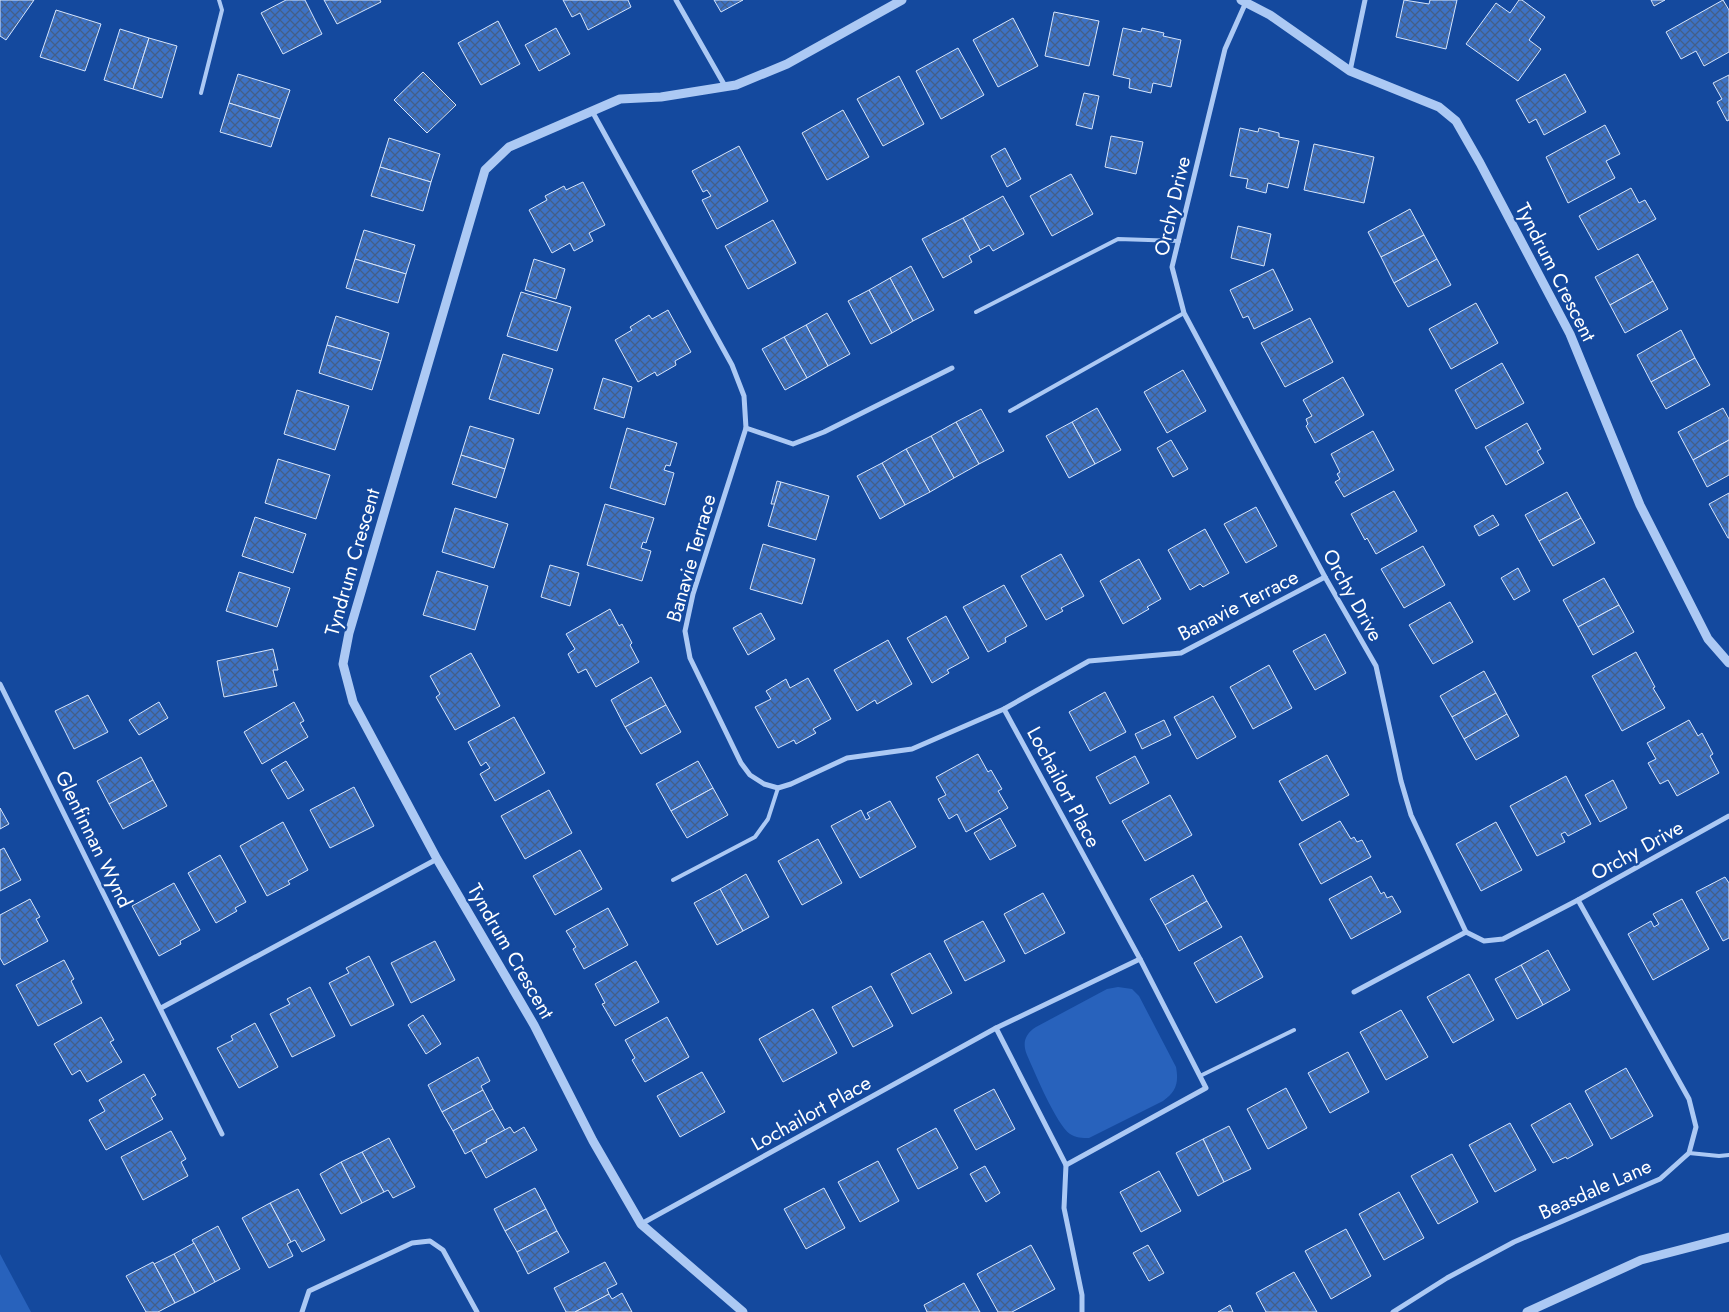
<svg xmlns="http://www.w3.org/2000/svg" width="1729" height="1312" viewBox="0 0 1729 1312" font-family="Jost,sans-serif">
<defs>
<pattern id="building-cross-hatch" width="8" height="8" patternUnits="userSpaceOnUse" patternTransform="scale(1.25)"><rect width="8" height="8" fill="#3d72c5"/><path d="M0 0l8 8M0 8l8-8" fill="none" stroke="#445f88"/></pattern>
</defs>
<rect width="100%" height="100%" fill="#14499e"/>
<g fill="#2862bc">
<path d="M1118 987 1132 989 1139 996 1176 1067C1179 1083 1176 1092 1163 1101L1089 1138C1082 1138 1076 1138 1070 1134 1056 1124 1035 1073 1027 1055 1022 1043 1025 1034 1036 1027L1107 989Z"/>
<polygon points="0,1254 31,1312 0,1312"/>
</g>
<g fill="url(#building-cross-hatch)" stroke="#d5e5fd">
<polygon points="0,0 34,0 6,40 0,36"/>
<polygon points="286,0 305,0 322,34 283,54 261,13"/>
<polygon points="324,0 380,0 381,2 337,24"/>
<polygon points="563,0 628,0 631,7 588,30 580,13 572,17"/>
<polygon points="714,0 743,0 721,12"/>
<polygon points="1404,0 1429,4 1430,0 1457,0 1446,49 1396,37"/>
<polygon points="1519,0 1522,0 1545,17 1529,40 1541,49 1518,81 1466,44 1496,3 1510,13"/>
<polygon points="1651,0 1665,0 1654,6"/>
<polygon points="1723,0 1729,10 1729,52 1704,66 1696,51 1681,59 1666,32"/>
<polygon points="56,10 101,24 85,71 40,57"/>
<polygon points="1054,12 1099,21 1089,66 1045,56"/>
<polygon points="1013,18 1038,66 998,87 973,40"/>
<polygon points="498,21 520,64 481,85 458,43"/>
<polygon points="556,28 570,54 539,71 525,45"/>
<polygon points="1123,28 1141,32 1142,28 1164,33 1163,36 1181,40 1171,87 1153,83 1151,93 1129,88 1130,79 1113,75"/>
<polygon points="120,29 149,38 133,89 104,80"/>
<polygon points="149,38 177,46 162,98 133,89"/>
<polygon points="958,48 984,95 941,119 916,71"/>
<polygon points="423,72 456,105 427,133 394,100"/>
<polygon points="238,74 290,90 280,119 229,103"/>
<polygon points="1565,74 1586,112 1544,135 1536,119 1529,123 1516,100"/>
<polygon points="1729,75 1729,120 1727,121 1717,102 1722,99 1713,83"/>
<polygon points="899,76 924,124 883,146 857,99"/>
<polygon points="1084,93 1099,96 1092,129 1076,125"/>
<polygon points="229,103 280,119 271,147 220,132"/>
<polygon points="843,110 869,157 827,180 802,133"/>
<polygon points="1605,125 1620,154 1606,161 1615,178 1568,203 1546,157"/>
<polygon points="1240,128 1258,132 1259,128 1279,133 1279,137 1299,141 1288,188 1268,183 1266,193 1246,188 1248,179 1230,176"/>
<polygon points="1111,136 1143,142 1136,174 1105,167"/>
<polygon points="389,138 440,154 431,182 380,167"/>
<polygon points="1314,144 1374,157 1364,203 1304,190"/>
<polygon points="739,146 768,201 717,229 702,200 711,196 707,190 703,192 692,171"/>
<polygon points="1005,148 1021,179 1007,187 991,156"/>
<polygon points="380,167 431,182 423,211 371,196"/>
<polygon points="1071,174 1093,214 1052,236 1030,196"/>
<polygon points="583,182 605,225 589,233 593,241 574,251 570,243 552,253 529,210 547,200 545,196 564,186 566,190"/>
<polygon points="1631,188 1639,203 1645,200 1656,219 1598,250 1579,216"/>
<polygon points="1003,196 1024,234 993,251 989,245 980,250 963,218"/>
<polygon points="1410,209 1424,235 1381,257 1368,232"/>
<polygon points="963,218 980,250 969,256 972,262 943,278 922,239"/>
<polygon points="773,220 796,263 748,289 725,246"/>
<polygon points="1238,226 1271,234 1264,266 1231,258"/>
<polygon points="364,230 415,245 406,274 355,259"/>
<polygon points="1424,235 1437,259 1394,283 1381,257"/>
<polygon points="1638,254 1653,281 1610,305 1595,277"/>
<polygon points="355,259 406,274 398,303 346,288"/>
<polygon points="534,259 565,269 556,299 525,290"/>
<polygon points="1437,259 1451,285 1408,307 1394,283"/>
<polygon points="911,266 934,310 913,321 890,278"/>
<polygon points="1273,269 1293,310 1254,329 1248,316 1243,318 1230,290"/>
<polygon points="890,278 913,321 892,333 869,290"/>
<polygon points="1653,281 1668,309 1625,333 1610,305"/>
<polygon points="869,290 892,333 871,344 848,301"/>
<polygon points="521,292 571,307 557,351 507,336"/>
<polygon points="1476,303 1498,343 1451,369 1429,329"/>
<polygon points="668,310 691,352 675,361 676,365 657,376 655,372 638,382 615,340 632,330 630,327 649,315 652,319"/>
<polygon points="827,313 850,354 828,366 806,325"/>
<polygon points="336,316 389,333 381,361 327,345"/>
<polygon points="1310,318 1333,362 1285,387 1261,343"/>
<polygon points="806,325 828,366 807,378 784,337"/>
<polygon points="1681,330 1695,358 1651,382 1637,355"/>
<polygon points="784,337 807,378 785,390 762,349"/>
<polygon points="327,345 381,361 372,390 319,373"/>
<polygon points="503,354 553,369 539,414 489,399"/>
<polygon points="1695,358 1710,385 1666,409 1651,382"/>
<polygon points="1502,363 1524,403 1476,429 1455,390"/>
<polygon points="1183,370 1206,411 1167,433 1144,392"/>
<polygon points="1343,377 1364,415 1315,443 1306,426 1308,424 1306,419 1312,416 1303,400"/>
<polygon points="603,378 632,387 624,418 594,409"/>
<polygon points="297,390 349,406 335,450 284,434"/>
<polygon points="1097,408 1121,450 1095,464 1072,422"/>
<polygon points="1723,408 1729,419 1729,440 1693,460 1678,432"/>
<polygon points="981,409 1004,451 979,464 956,422"/>
<polygon points="956,422 979,464 954,478 931,436"/>
<polygon points="1072,422 1095,464 1069,478 1046,436"/>
<polygon points="1527,423 1541,449 1537,451 1544,463 1506,485 1485,447"/>
<polygon points="470,426 514,439 505,469 461,455"/>
<polygon points="627,428 677,443 670,466 666,465 664,470 674,473 665,505 610,488"/>
<polygon points="1373,431 1394,470 1344,497 1335,482 1340,479 1337,474 1340,472 1331,454"/>
<polygon points="931,436 954,478 930,492 906,449"/>
<polygon points="1171,440 1188,469 1173,477 1157,448"/>
<polygon points="1729,440 1729,475 1707,487 1693,460"/>
<polygon points="906,449 930,492 905,505 882,463"/>
<polygon points="461,455 505,469 496,498 452,484"/>
<polygon points="278,459 330,475 316,519 265,503"/>
<polygon points="882,463 905,505 880,519 857,476"/>
<polygon points="777,481 781,482 775,504 771,504"/>
<polygon points="781,482 829,496 816,540 768,526"/>
<polygon points="1394,491 1417,531 1376,554 1367,538 1365,540 1351,514"/>
<polygon points="1567,492 1581,518 1539,541 1525,515"/>
<polygon points="1729,493 1729,538 1728,538 1709,504"/>
<polygon points="605,504 654,518 646,543 643,542 641,548 651,551 642,581 587,565"/>
<polygon points="1256,507 1277,546 1246,563 1224,524"/>
<polygon points="455,508 508,524 494,568 442,552"/>
<polygon points="1493,515 1499,525 1479,536 1474,526"/>
<polygon points="255,517 306,534 293,573 242,556"/>
<polygon points="1581,518 1595,543 1553,566 1539,541"/>
<polygon points="1205,529 1229,573 1203,587 1200,584 1190,590 1168,550"/>
<polygon points="763,544 815,559 802,604 750,589"/>
<polygon points="1423,546 1445,585 1404,608 1381,569"/>
<polygon points="1061,554 1084,596 1061,608 1063,611 1046,620 1021,576"/>
<polygon points="1139,559 1161,599 1147,607 1149,609 1123,624 1100,581"/>
<polygon points="550,565 579,573 570,606 541,597"/>
<polygon points="1518,568 1530,591 1514,600 1501,578"/>
<polygon points="437,571 488,586 475,630 423,615"/>
<polygon points="239,572 290,588 277,627 226,611"/>
<polygon points="1604,578 1619,605 1578,627 1563,600"/>
<polygon points="1004,585 1027,626 1005,638 1006,642 988,652 963,607"/>
<polygon points="1450,602 1473,642 1433,664 1409,625"/>
<polygon points="1619,605 1634,632 1593,655 1578,627"/>
<polygon points="610,609 619,626 622,624 632,643 630,645 639,662 596,687 586,669 578,673 568,654 575,649 566,634"/>
<polygon points="761,613 775,639 748,655 733,628"/>
<polygon points="946,616 969,658 947,670 949,673 932,683 907,638"/>
<polygon points="1325,634 1346,673 1315,690 1293,651"/>
<polygon points="888,640 912,684 877,704 875,700 857,711 834,670"/>
<polygon points="273,649 278,670 273,670 277,686 224,697 217,661"/>
<polygon points="1636,652 1655,687 1653,688 1665,708 1622,731 1592,676"/>
<polygon points="471,653 500,706 455,730 436,697 440,694 430,676"/>
<polygon points="1269,665 1292,708 1253,729 1230,687"/>
<polygon points="1484,671 1496,693 1452,717 1440,696"/>
<polygon points="651,677 666,705 625,727 611,700"/>
<polygon points="808,678 831,719 813,729 816,733 796,744 794,740 778,748 755,707 771,699 766,691 786,679 790,688"/>
<polygon points="1105,692 1126,732 1090,751 1069,712"/>
<polygon points="1496,693 1507,714 1464,739 1452,717"/>
<polygon points="88,695 108,732 74,749 55,711"/>
<polygon points="1213,696 1236,737 1197,759 1174,717"/>
<polygon points="159,702 168,718 139,735 129,720"/>
<polygon points="294,702 304,721 300,723 308,737 262,764 244,732"/>
<polygon points="666,705 681,732 641,754 625,727"/>
<polygon points="1507,714 1519,736 1476,760 1464,739"/>
<polygon points="514,717 545,773 495,801 480,774 490,768 486,762 481,766 468,742"/>
<polygon points="1164,720 1171,735 1142,749 1135,734"/>
<polygon points="1689,720 1698,736 1702,733 1713,754 1710,756 1719,773 1677,796 1668,780 1660,784 1648,763 1656,759 1647,743"/>
<polygon points="978,754 988,772 991,770 1002,789 998,791 1008,808 966,832 957,814 949,819 938,799 946,795 936,777"/>
<polygon points="1327,755 1349,795 1302,821 1279,781"/>
<polygon points="1135,756 1149,783 1110,804 1096,777"/>
<polygon points="141,757 153,780 109,804 97,781"/>
<polygon points="286,761 304,790 288,799 271,770"/>
<polygon points="698,761 713,788 671,811 656,784"/>
<polygon points="1566,776 1591,824 1568,836 1565,832 1561,834 1565,842 1537,856 1510,806"/>
<polygon points="153,780 167,806 123,829 109,804"/>
<polygon points="1613,780 1627,808 1600,822 1585,795"/>
<polygon points="354,787 374,826 330,848 310,810"/>
<polygon points="713,788 728,815 687,838 671,811"/>
<polygon points="549,790 572,833 525,859 501,816"/>
<polygon points="1170,795 1192,835 1145,861 1122,821"/>
<polygon points="890,801 916,847 860,878 831,826 861,810 866,820 870,818 867,813"/>
<polygon points="0,808 9,824 0,829"/>
<polygon points="1000,818 1016,846 990,860 974,833"/>
<polygon points="1340,821 1351,839 1354,837 1357,842 1362,840 1371,857 1321,884 1299,844"/>
<polygon points="283,822 308,870 288,881 290,884 267,896 240,846"/>
<polygon points="1496,822 1522,870 1481,891 1456,844"/>
<polygon points="818,839 842,883 802,905 778,861"/>
<polygon points="4,848 21,880 0,891 0,850"/>
<polygon points="580,850 602,889 555,915 533,876"/>
<polygon points="220,855 246,902 235,908 237,911 216,923 188,873"/>
<polygon points="746,874 769,917 743,931 720,889"/>
<polygon points="1193,875 1207,901 1165,925 1150,899"/>
<polygon points="1371,876 1381,894 1384,892 1387,898 1392,896 1401,912 1351,939 1329,899"/>
<polygon points="1725,877 1729,883 1729,938 1723,941 1696,892"/>
<polygon points="174,883 200,930 180,941 181,944 159,956 132,906"/>
<polygon points="720,889 743,931 717,945 694,903"/>
<polygon points="1043,893 1065,933 1025,954 1004,914"/>
<polygon points="30,899 40,917 36,919 48,941 4,965 0,958 0,915"/>
<polygon points="1682,899 1709,949 1653,980 1628,934 1651,921 1654,927 1659,924 1653,914"/>
<polygon points="1207,901 1222,927 1179,951 1165,925"/>
<polygon points="608,908 628,945 584,969 573,949 576,947 566,931"/>
<polygon points="983,921 1005,961 965,981 944,941"/>
<polygon points="1241,936 1263,977 1216,1003 1194,963"/>
<polygon points="435,941 455,980 411,1003 391,963"/>
<polygon points="1548,950 1570,990 1543,1005 1521,965"/>
<polygon points="930,953 952,993 912,1014 891,974"/>
<polygon points="369,956 394,1005 351,1026 329,983 349,973 346,968"/>
<polygon points="64,960 74,979 71,981 82,1003 38,1026 16,985"/>
<polygon points="636,961 659,1002 615,1026 602,1004 605,1003 595,984"/>
<polygon points="1521,965 1543,1005 1517,1019 1495,979"/>
<polygon points="1469,974 1494,1020 1453,1043 1427,997"/>
<polygon points="871,986 893,1026 853,1047 832,1007"/>
<polygon points="310,987 335,1036 292,1057 270,1014 290,1004 287,999"/>
<polygon points="813,1009 837,1053 783,1082 759,1039"/>
<polygon points="1401,1010 1428,1057 1386,1080 1360,1032"/>
<polygon points="423,1015 441,1044 426,1054 408,1025"/>
<polygon points="101,1017 114,1040 110,1042 122,1062 87,1082 80,1070 72,1075 54,1044"/>
<polygon points="667,1017 689,1057 645,1082 632,1060 635,1058 625,1040"/>
<polygon points="255,1023 278,1067 239,1088 217,1048 233,1040 231,1036"/>
<polygon points="1348,1052 1369,1092 1330,1113 1308,1073"/>
<polygon points="478,1057 490,1081 481,1086 483,1090 442,1112 428,1085"/>
<polygon points="1626,1068 1653,1116 1611,1139 1585,1091"/>
<polygon points="702,1072 725,1112 680,1137 657,1096"/>
<polygon points="144,1074 156,1095 151,1098 163,1119 106,1150 89,1120 105,1111 99,1100"/>
<polygon points="1286,1088 1307,1128 1268,1149 1247,1109"/>
<polygon points="994,1089 1015,1129 976,1150 954,1110"/>
<polygon points="483,1090 493,1109 453,1131 442,1112"/>
<polygon points="1570,1103 1593,1145 1567,1159 1566,1157 1553,1163 1531,1125"/>
<polygon points="493,1109 505,1130 486,1140 487,1142 465,1154 453,1131"/>
<polygon points="1510,1123 1536,1170 1495,1192 1469,1145"/>
<polygon points="1229,1126 1251,1169 1224,1182 1203,1139"/>
<polygon points="510,1127 514,1133 524,1127 537,1150 486,1178 471,1150 487,1142 486,1140"/>
<polygon points="936,1128 958,1168 918,1189 897,1149"/>
<polygon points="171,1131 186,1159 181,1162 188,1176 143,1200 121,1157"/>
<polygon points="389,1138 415,1187 393,1198 388,1190 384,1192 362,1152"/>
<polygon points="1203,1139 1224,1182 1198,1196 1176,1153"/>
<polygon points="362,1152 384,1192 362,1203 341,1162"/>
<polygon points="1452,1154 1478,1202 1438,1224 1411,1176"/>
<polygon points="878,1161 899,1201 860,1222 838,1182"/>
<polygon points="341,1162 362,1203 341,1214 320,1174"/>
<polygon points="985,1166 1000,1193 986,1202 970,1174"/>
<polygon points="1159,1171 1181,1211 1141,1232 1120,1192"/>
<polygon points="535,1188 546,1209 505,1231 494,1209"/>
<polygon points="824,1188 845,1228 806,1249 784,1209"/>
<polygon points="298,1189 325,1240 302,1252 295,1240 291,1242 270,1203"/>
<polygon points="1399,1192 1424,1238 1384,1260 1359,1214"/>
<polygon points="270,1203 291,1242 287,1244 293,1256 269,1268 242,1218"/>
<polygon points="546,1209 557,1231 517,1252 505,1231"/>
<polygon points="218,1226 240,1269 215,1282 192,1240"/>
<polygon points="1346,1229 1371,1276 1331,1299 1305,1251"/>
<polygon points="557,1231 569,1252 528,1274 517,1252"/>
<polygon points="194,1243 215,1282 195,1293 174,1254"/>
<polygon points="1031,1245 1055,1289 1012,1312 998,1312 977,1274"/>
<polygon points="1148,1245 1164,1273 1149,1281 1133,1253"/>
<polygon points="174,1254 195,1293 175,1303 154,1264"/>
<polygon points="153,1262 175,1303 158,1312 146,1312 126,1276"/>
<polygon points="605,1262 617,1284 607,1289 609,1294 575,1312 566,1312 554,1288"/>
<polygon points="1294,1272 1317,1312 1266,1312 1256,1293"/>
<polygon points="964,1283 980,1312 927,1312 924,1305"/>
<polygon points="622,1293 632,1312 575,1312 609,1294 612,1299"/>
<polygon points="1230,1305 1233,1312 1218,1312"/>
</g>
<g fill="none" stroke-linecap="round" stroke-linejoin="round">
<g stroke="#acc9f4" stroke-width="4">
<polyline points="201,93 222,10 219,0"/>
<polyline points="976,312 1118,239 1179,241"/>
<polyline points="1010,411 1184,313"/>
<polyline points="673,880 755,837 768,819 778,788"/>
<polyline points="1200,1076 1294,1030"/>
<polyline points="1689,1153 1719,1156 1729,1155"/>
</g>
<g stroke="#acc9f4" stroke-width="5">
<polyline points="676,0 725,86"/>
<polyline points="1246,2 1225,49 1172,267 1184,313 1325,577 1376,666 1401,781 1411,815 1466,932 1484,941 1503,939 1578,900 1729,816"/>
<polyline points="1350,71 1365,0"/>
<polyline points="592,111 732,365 744,396 746,428 693,594 685,631 690,658 741,763 750,775 764,784 778,788 791,784 847,758 912,749 1004,709 1089,661 1181,653 1325,577"/>
<polyline points="746,428 793,444 824,432 952,368"/>
<polyline points="0,684 222,1134"/>
<polyline points="1354,992 1466,932"/>
<polyline points="161,1008 437,859"/>
<polyline points="996,1028 1066,1165 1206,1088 1140,959 1004,709"/>
<polyline points="1066,1165 1064,1208 1082,1295 1082,1312"/>
<polyline points="641,1224 996,1028 1140,959"/>
<polyline points="302,1312 309,1291 412,1243 430,1241 443,1250 477,1312"/>
<polyline points="1393,1312 1447,1278 1514,1242 1660,1179 1689,1153 1696,1127 1689,1099 1578,900"/>
</g>
<g stroke="#acc9f4" stroke-width="9">
<polyline points="1241,0 1270,15 1350,71 1439,107 1456,121 1480,163 1570,334 1640,505 1708,639 1729,663"/>
<polyline points="743,1312 641,1224 593,1141 534,1025 437,859 353,702 343,664 349,633 485,170 509,147 620,99 661,97 736,85 787,64 902,0"/>
<polyline points="1527,1312 1641,1260 1729,1237"/>
</g>
</g>
<g text-anchor="middle" stroke-width="4.5" stroke-linejoin="round" paint-order="stroke">
<g font-size="20" fill="#fff" stroke="#14499e">
<text transform="translate(1172 206) rotate(-77)" y="7">Orchy Drive</text>
<text transform="translate(1556 272) rotate(63)" y="7">Tyndrum Crescent</text>
<text transform="translate(691 558) rotate(-74)" y="7">Banavie Terrace</text>
<text transform="translate(352 562) rotate(-74)" y="7">Tyndrum Crescent</text>
<text transform="translate(1353 595) rotate(61)" y="7">Orchy Drive</text>
<text transform="translate(1238 605) rotate(-27)" y="7">Banavie Terrace</text>
<text transform="translate(1064 787) rotate(62)" y="7">Lochailort Place</text>
<text transform="translate(94 839) rotate(64)" y="7">Glenfinnan Wynd</text>
<text transform="translate(1637 850) rotate(-29)" y="7">Orchy Drive</text>
<text transform="translate(511 951) rotate(60)" y="7">Tyndrum Crescent</text>
<text transform="translate(811 1113) rotate(-29)" y="7">Lochailort Place</text>
<text transform="translate(1595 1189) rotate(-24)" y="7">Beasdale Lane</text>
</g>
</g>
</svg>
